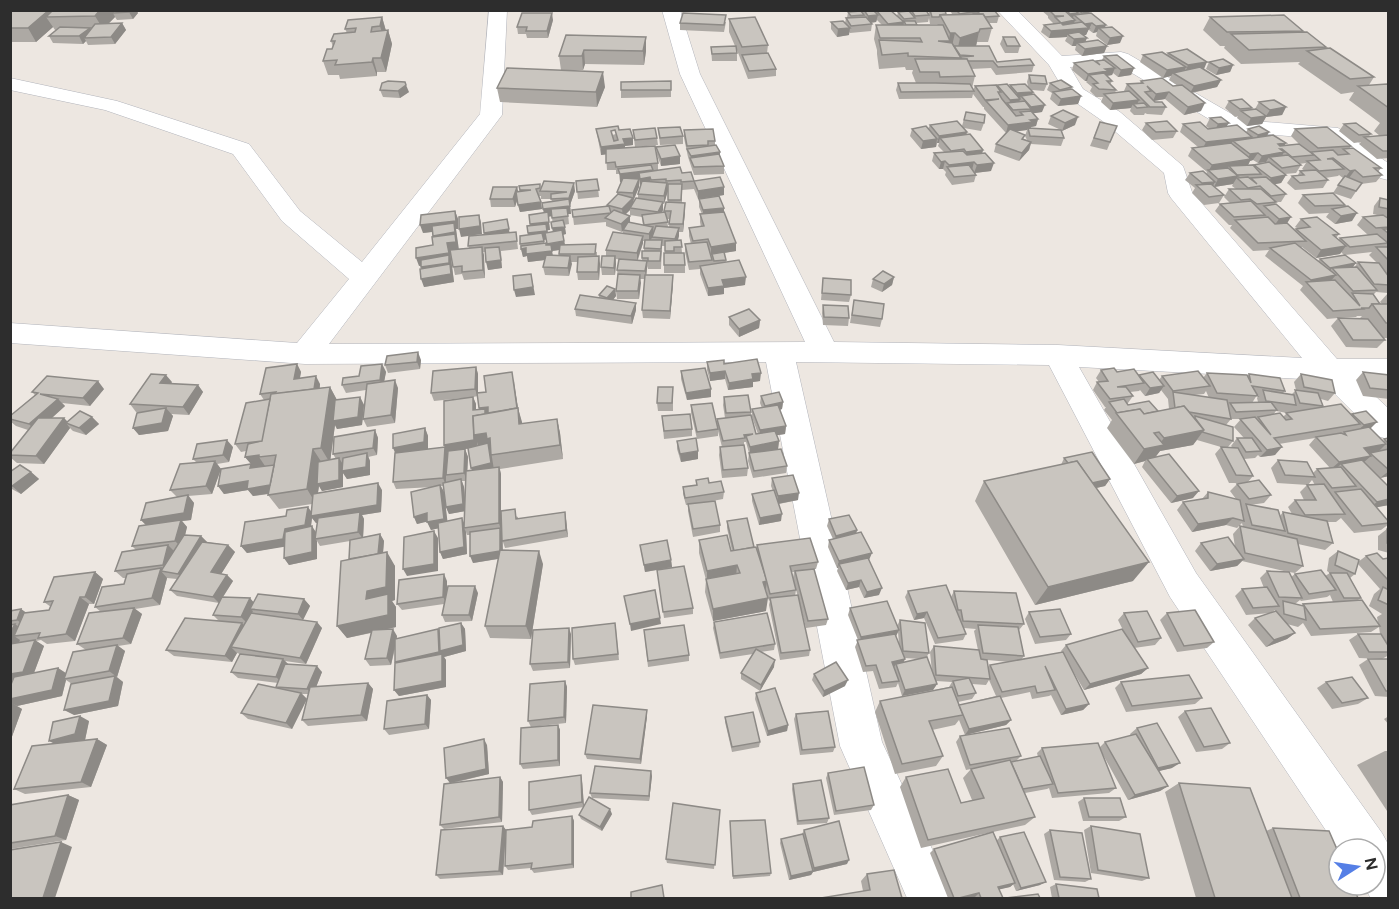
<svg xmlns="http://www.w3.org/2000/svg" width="1399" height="909" viewBox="0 0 1399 909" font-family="Figtree,sans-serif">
<rect width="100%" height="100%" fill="#ede7e1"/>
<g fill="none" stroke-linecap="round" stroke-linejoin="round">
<g stroke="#b2b4bb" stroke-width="1">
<polygon id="street" points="489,10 507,10 502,115 329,344 805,342 680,74 662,10 680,10 700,74 834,342 1058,345 1302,358 1171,198 1168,193 1164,173 1104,122 1068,97 1049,65 997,10 1017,10 1062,56 1121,52 1128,54 1242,120 1338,128 1388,163 1388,180 1380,178 1324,139 1229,131 1117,64 1070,67 1083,89 1120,112 1183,166 1192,192 1337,359 1388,359 1388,381 1359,381 1388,408 1388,439 1377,436 1321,380 1079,367 1196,573 1382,833 1388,844 1388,898 1371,898 1362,885 1375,885 1375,849 1339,850 1170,597 1049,365 796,362 882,742 955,898 907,898 840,746 766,362 305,364 10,343 10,323 297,343 349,279 282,221 233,154 105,110 10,90 10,78 117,101 249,144 300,211 362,262 480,114"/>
</g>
<use href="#street" fill="#fff" fill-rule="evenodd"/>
</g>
<g fill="#ada9a4" fill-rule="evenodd">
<polygon points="10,10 136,10 138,13 133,19 117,20 115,17 108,24 122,23 126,30 115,44 88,45 86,41 83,44 53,43 49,36 56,30 55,30 53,27 36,42 10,42"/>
<path d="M855 10H890L897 16 898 12 908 10H926L929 15V12L927 10H994L999 16 997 23H989L992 28 988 42H977L976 46 997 62 1034 65 1032 72 996 75 991 68 971 69 975 76 972 88 973 90 975 86 1009 87 1010 85 1028 86 1027 82 1029 75 1047 84 1044 91 1032 90 1033 92 1032 95 1042 112 1033 113 1038 119 1036 126 1031 127V128L1061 130 1048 124 1051 116 1075 125 1062 131 1061 130 1064 138 1061 146 1031 144 1029 150 1019 161 994 152 996 144 1008 132 1006 133 984 109V107H983L973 94 972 98 899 99 896 90 898 83H916L912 73 913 70H906L905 67 879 69 877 54V50L874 39 876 25H882L877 20 876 22 871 23 872 24 871 31 850 33 849 32V35L837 37 831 29V22L845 23 846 18H847L848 12 856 11ZM945 12H951L952 14H946ZM929 18 930 24H938L937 25H917L916 23 928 22ZM1027 130 1025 136 1027 140 1024 139 1016 131Z"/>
<polygon points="1088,10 1089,12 1089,14 1120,43 1107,45 1096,36 1097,32 1093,33 1089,30 1088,30 1086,35 1083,35 1085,42 1107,46 1104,53 1082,56 1075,50 1076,46 1072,46 1065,41 1067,37 1049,38 1041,32 1044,25 1053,24 1053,23 1048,18 1048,16 1041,10"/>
<polygon points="382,17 386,31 388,30 392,44 386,72 377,72 377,76 340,79 339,75 328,75 323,61 332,49 333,47 331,41 347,33 345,29"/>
<polygon points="1210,17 1303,31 1303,32 1326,47 1326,49 1374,77 1369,85 1389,85 1389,158 1377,159 1359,144 1361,142 1354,143 1339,131 1344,124 1371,134 1369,136 1380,136 1374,131 1380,123 1349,100 1354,92 1341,94 1298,64 1300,62 1241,64 1224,48 1225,46 1220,46 1203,30"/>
<polygon points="729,19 768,45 767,53 776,69 776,76 748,79 737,50 737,61 712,61 711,47 735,46 729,32"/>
<polygon points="553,20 548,38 527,38 526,34 518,34 517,27"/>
<polygon points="726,22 724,32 680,30 680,23"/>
<polygon points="566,35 646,51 644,65 585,64 583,70 561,70 559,56"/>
<polygon points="1003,37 1020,46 1018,53 1005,53 1000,44"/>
<polygon points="1168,53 1203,69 1221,80 1217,87 1192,93 1201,111 1184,115 1165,99 1154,101 1166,107 1162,115 1147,114 1145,113 1144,115 1134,115 1130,111 1131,108 1110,110 1101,102 1103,97 1096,97 1090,91 1092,87 1086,82 1087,81 1085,81 1072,70 1074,63 1096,62 1096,61 1102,60 1104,56 1134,68 1131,75 1118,77 1113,73 1112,75 1106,76 1112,81 1110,85 1116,90 1115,93 1124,92 1124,91 1127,84 1140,83 1141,81 1173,86 1178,86 1169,80 1171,76 1163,78 1140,62 1143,55 1167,55"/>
<polygon points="1209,62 1233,65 1230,72 1216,75 1206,69"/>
<polygon points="671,81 671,97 621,98 621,90"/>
<polygon points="1050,83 1072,87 1071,89 1081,96 1078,104 1058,106 1050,99 1052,93 1047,90"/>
<polygon points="605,87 597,107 500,102 497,88"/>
<polygon points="380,90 409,92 400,98 383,97"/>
<polygon points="1229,101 1252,108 1251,109 1255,109 1259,102 1286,107 1282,115 1266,117 1262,124 1247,126 1237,118 1238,116 1235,117 1225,108"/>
<polygon points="966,112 984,123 981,131 964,128 967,132 966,135 983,150 982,153 991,171 975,173 976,175 974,182 952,185 945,175 946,172 943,169 939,169 932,161 934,153 944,152 938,146 939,143 937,143 936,147 921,149 910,136 912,129 928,129 930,125 962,126"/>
<path d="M1210 118 1227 127 1246 132 1248 129 1269 132 1267 135 1285 145 1299 144 1291 136 1295 129 1351 146 1349 149 1381 168 1378 172 1382 175 1376 182 1361 184 1351 199 1333 193 1343 178 1339 175 1338 176 1325 178 1328 180 1323 188 1295 190 1287 183 1292 176 1298 175 1300 171H1305L1302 169 1306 163 1299 164 1301 165 1296 173 1285 174 1286 175 1281 183 1274 184 1286 194 1281 202H1276L1275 204 1287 223 1295 230 1297 228 1295 227 1301 219 1339 234 1336 238 1338 240 1340 238 1368 235 1357 225 1363 217 1377 215 1373 214 1374 206 1380 198 1389 200V273H1386L1389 277V338H1383L1385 340 1377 348 1346 347 1331 326 1338 318 1327 319 1300 290 1303 286 1265 256 1269 250 1253 251 1230 228 1232 225H1229L1215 211 1220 204 1230 203 1224 197 1229 189H1236L1232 186 1233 184 1214 187 1224 195 1219 203 1204 205 1192 193 1195 188 1185 180 1190 173 1206 174 1207 172 1188 156 1192 148 1198 147 1180 132 1183 124 1210 129 1206 126ZM1253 160 1258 163 1266 162V163L1248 165 1250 161ZM1302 247 1316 258 1340 254 1341 252 1344 255 1320 259 1318 261 1301 248ZM1372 252 1369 255 1377 263 1358 262 1354 268H1353L1345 255ZM1376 292 1388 293 1380 302 1382 304H1380L1373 295ZM1357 316H1362L1359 319 1338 318 1356 317Z"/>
<polygon points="1100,122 1117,126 1107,150 1090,146"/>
<polygon points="1146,123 1177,131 1173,138 1152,140 1142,130"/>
<polygon points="658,128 683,136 683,144 660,145"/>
<path d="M596 129 619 130 633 145 625 146V148L658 163V170L682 173 694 181V189L682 190V203H685V211L683 232H679L678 240H681L682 253 685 265V273H664V253H665V246H662L661 269H648L647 266 646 275 673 283 670 319 643 318 642 310 645 279H640L639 299H617L616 291 618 277 617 270 623 260 616 259 615 275H602L601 267 606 256V250L623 233V231L622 232 606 226V222L574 225 573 217 607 206V205L617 195V192L621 182H620L619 174H616V170H607L606 154 601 155ZM615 130 616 134 612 135 611 131ZM639 180 640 186 638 194V198L633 202 639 187ZM668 189V202H666L664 212 662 213 663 210V204H664ZM630 210V215L642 217 643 225 630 223V216L625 214ZM667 219H670L669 227H668ZM643 241H644V251L642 260H638L643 243Z"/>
<polygon points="633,130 657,138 658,145 635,147"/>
<polygon points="684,130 715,141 715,145 720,152 720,156 724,166 724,174 694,175 688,157 684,138"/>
<polygon points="656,147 680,156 680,164 661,166 657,155"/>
<polygon points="597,179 599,197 578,199 576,181"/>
<polygon points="694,181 724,187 724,195 698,199 694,189"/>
<path d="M540 184V190L575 191 570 205 571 214H568L569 224 564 225 566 234 563 235 565 245 597 252V256L600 264 599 280H578L577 272 578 262H571L569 276 545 275 543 267 545 260 528 262 527 256 523 257 520 244 528 235 530 226 544 213 542 203 552 201 551 199H541V196H539L542 209 520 212 517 200 515 207H491L490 199 517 187 518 192 520 191 519 186ZM552 216 553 232H548L547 230H550L548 217ZM546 239 547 245H546L544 243V240ZM559 250V256H553L552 251Z"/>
<polygon points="1303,195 1345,205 1344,207 1352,221 1335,224 1326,217 1329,213 1309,214 1298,203"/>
<polygon points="699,199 724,212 736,251 724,253 726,262 745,285 724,288 724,294 708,296 700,274 700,269 689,270 685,252 685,244 691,244 689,236 689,228 701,227 700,222 700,214 702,214 699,207"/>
<polygon points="455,211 458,219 458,229 456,229 458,249 469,248 468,246 507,219 509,233 516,232 518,249 501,251 502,268 488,270 485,252 483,252 485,278 464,280 462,274 455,275 450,251 454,282 424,287 422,269 421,266 419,266 433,245 433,237 432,232 423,233"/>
<polygon points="894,277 892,285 882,292 871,287 873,279"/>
<polygon points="823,278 851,295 849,302 821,300"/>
<polygon points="615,289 616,296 613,300 636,303 636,310 632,324 576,316 575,309 599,298 599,295"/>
<polygon points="854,300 882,319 880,327 850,323"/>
<polygon points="823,305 849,318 848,326 823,325 822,313"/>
<polygon points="729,317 760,320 759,328 739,337 729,325"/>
<polygon points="421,360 420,369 388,373 385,365"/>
<polygon points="707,362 724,364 760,381 753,382 753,387 728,390 725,379 710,381 707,370"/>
<path d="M297 364 301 372 300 378 320 384V388L330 387 337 400 360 397 364 405 362 425 337 429 335 425 330 460 336 459 333 454 375 430 378 438 377 455 368 457 370 461V475L347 479 343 473V487L322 491 319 486 318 493 382 490 381 512 362 515 364 519 363 537 380 534 384 541 383 553 395 566V600L392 601 396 607V627L384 630 397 636V639L440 633 461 623 465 629 466 651 444 657 442 654 446 660V687L399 696 394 690 396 663 395 662V649L391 665 370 666 365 659 371 633 347 638 337 626 349 559 350 541 320 546 317 541V559L289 565 284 558V546L247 553 241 546 312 512V504L279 509 268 495 269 494 253 496 248 490 224 494 218 486 251 464 245 457 246 451 241 452 235 444 264 400 260 394ZM312 518 316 523H317L316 532 311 527Z"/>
<polygon points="382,364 386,372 384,381 398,388 395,423 367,427 363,419 366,390 346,393 342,385"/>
<path d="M476 367 478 374V393L486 392 514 380 518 408 522 424 557 419 560 433 563 459 500 469 501 474V511L518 517V518L566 519 568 537 505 548 503 542V550L543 564 531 639 490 638 485 626 498 559 473 563 470 535H467L466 532 467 554 443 559 440 552 439 528 431 530 427 521 417 524 414 517 433 487 396 489 393 482 425 428 428 436V449L445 447 444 445 463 398 434 401 431 393ZM478 396 479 409 476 410V404L473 397ZM465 449H468L472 470 467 471 468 457ZM462 481H466L465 498 464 487ZM441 486H444L446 507 449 514 465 511 464 523 447 521 444 492Z"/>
<path d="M1101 370 1117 372 1139 376V375L1159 380 1162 376 1203 378 1207 373 1247 376 1249 374 1285 391 1283 393 1291 395 1296 390 1294 382 1301 374 1335 393 1328 401 1321 399 1323 406V407L1351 415 1352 414 1370 428 1383 441 1389 438V476L1380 478 1389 505 1376 507 1389 522V524L1381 530 1354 533 1341 518 1336 522H1328L1333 543 1325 550 1298 544 1303 566 1295 573 1289 572 1291 577 1295 574 1325 576 1330 573 1327 571 1329 558 1338 551 1358 562 1366 556 1383 559 1389 558V643L1386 642 1389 647V655L1382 659 1359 658 1349 640 1358 634H1380L1379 627 1371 632 1311 636 1303 623 1298 627 1287 624 1295 633 1287 639 1266 647 1248 625 1255 618 1275 612V610L1271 613 1246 615 1235 596 1242 589 1264 588 1260 578 1267 571 1288 572 1242 561 1237 566 1210 571 1195 551 1201 543 1235 547 1233 534 1240 526 1243 527 1242 523 1237 528 1226 525 1192 532 1177 510 1183 502 1202 499 1208 492 1236 499 1230 491 1237 484 1240 483H1229L1215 454 1221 447 1197 440 1193 445 1160 451 1155 457 1193 498 1171 503 1142 467 1145 461 1134 464 1107 428 1112 420 1104 410 1106 407H1105L1093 390 1097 382H1099L1096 378ZM1140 390 1145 396 1159 393 1161 390 1168 399 1169 409 1158 411 1128 405 1127 404 1128 403 1133 396 1130 392 1139 391ZM1206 391 1209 398 1194 395 1204 394ZM1257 395H1259L1257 398 1258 402 1252 403ZM1276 411 1287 413 1283 417 1273 415ZM1231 419H1241L1234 427 1244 438H1237L1231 446 1232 447H1228L1233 441 1226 425ZM1315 438 1309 445 1330 468 1317 469 1313 473 1278 460 1271 468 1277 483 1308 485 1312 480 1315 485H1307L1300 492 1304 500H1295L1288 507 1292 514 1283 512 1280 516 1250 505 1264 503 1271 495 1248 482 1253 476 1244 459 1255 458 1258 455 1260 457 1275 455 1279 444ZM1358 564 1380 589 1374 594 1369 606 1382 614 1377 617 1378 623 1358 600 1361 598 1350 578 1355 574ZM1330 595 1333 602 1303 604 1301 606 1295 604 1300 600 1301 601 1327 597Z"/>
<polygon points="681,371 711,389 711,397 687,400 681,379"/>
<polygon points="1363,372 1389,375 1389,399 1363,396 1356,380"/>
<polygon points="172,382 171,384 198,385 203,392 189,415 171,414 173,416 168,431 139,435 133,428 142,412 136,412 130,404"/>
<polygon points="104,389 90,406 62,403 65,406 52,418 64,418 67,422 92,417 99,424 86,435 73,431 70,428 44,464 17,463 10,457 10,453 28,430 16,426 10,421 10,416 35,395 32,392"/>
<polygon points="673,395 673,411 658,411 657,403"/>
<polygon points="761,396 783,402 782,409 780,410 786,426 785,434 777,435 779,441 778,449 787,466 786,473 753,478 748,461 749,453 746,442 744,442 744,445 748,468 747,476 722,478 719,455 720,447 722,447 718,431 718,436 697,439 691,413 691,405 717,425 717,419 725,418 723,405 724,397 751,412 751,415 756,434 758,434 752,417 752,409 762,408 760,403"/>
<polygon points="662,416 692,429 692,436 664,439"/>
<polygon points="677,441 698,459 681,462 677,449"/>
<path d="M233 447 229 462 217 464 221 469 212 494 188 496 194 503 191 520 182 521 187 527 185 535 201 536 207 542 228 545 235 552 221 574 227 575 233 581 223 597 250 598 253 603 304 599 310 606 303 620 322 628 306 664 285 661 288 664 322 672 316 687 368 683 373 689 367 721 308 726 302 720 307 699 292 729 248 719 241 713 278 688 276 687 278 683 238 678 231 672 240 654 237 653 232 662 174 656 166 650 219 621 213 615 219 603 177 596 170 590 177 579 167 578 160 605 135 609 142 614 131 644 118 646 125 651 117 677 123 682 118 706 74 715 72 684 66 680 62 696 17 706 11 703 22 709 10 742V611L21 609 27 613 49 610 51 607 44 602 95 572 103 579 94 604H89L75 641 47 644 41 640 36 641 44 646 34 673 58 668 66 673 86 650 77 644 101 612 95 607 124 584 126 578H123L115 571 136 550 132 546 146 525 141 520 177 497 170 490 197 463 193 459ZM302 694H308L307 699Z"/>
<polygon points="1064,458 1110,479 1105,486 1096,488 1133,581 1035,605 975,501 984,481 1061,465"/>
<polygon points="10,472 31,472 39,479 21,494 10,488"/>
<polygon points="772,478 798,500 779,504 781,521 759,525 752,501 752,494 773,491 771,486"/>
<polygon points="696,480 709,483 724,492 723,499 707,502 720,525 720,532 693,537 688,511 688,505 686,505 683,494 683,487 696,485"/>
<polygon points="829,519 857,530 856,534 869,560 879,595 864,598 859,587 846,590 837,571 838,568 837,568 828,547 829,540 833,539 827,526"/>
<polygon points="727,521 754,547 757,548 757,545 818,562 816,569 814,569 828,619 826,625 806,628 793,578 794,572 791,572 796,590 795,596 810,650 809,656 780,660 769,605 770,600 769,601 766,590 766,611 713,621 705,592 706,580 699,553 699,540 732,551 727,528"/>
<polygon points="1387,529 1389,529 1389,553 1378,550 1378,536"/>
<polygon points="640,545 671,560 672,567 693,608 693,614 664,618 657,570 645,572"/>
<polygon points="447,581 447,591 478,593 472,621 445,622 442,615 444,604 402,610 397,604"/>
<path d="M908 591 951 597 954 591 1024 624 1019 630 1024 656 1021 660 1062 653 1061 651 1066 645 1125 634 1118 620 1124 613 1161 638 1155 645 1134 648 1148 668 1141 674 1084 690 1071 668 1089 704 1083 710 1061 715 1051 695 1049 696 1032 699 1030 692 1001 698 1011 720 1006 725 965 735 959 720 955 725 932 730 943 756 936 766 895 774 875 712 880 701 949 687 952 682 936 681 937 684 933 690 902 696 898 683 896 687 879 689 873 671 863 672 855 647 858 640 848 615 850 608 897 626 900 620 929 653 926 658 932 672 930 652 934 646 978 650 974 631 976 629 964 628 966 634 963 640 935 644 924 618 914 620 905 597ZM898 632 899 644 896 636ZM904 658 921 659 903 662 905 659ZM987 660 1010 662 990 665 988 667ZM989 680 996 696 959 705 958 702 972 699 976 693 972 684 986 685Z"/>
<polygon points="1029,612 1071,634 1066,640 1035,644 1025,619"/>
<polygon points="1167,613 1214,642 1207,648 1177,652 1160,620"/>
<polygon points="714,622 775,644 774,650 761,652 774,667 760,691 741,679 741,673 753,654 720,659 713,628"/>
<polygon points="616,629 619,660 575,665 573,659"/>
<polygon points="644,630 689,655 689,661 648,667"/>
<polygon points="571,634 570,668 533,671 530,664"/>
<polygon points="1368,659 1389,659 1389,697 1375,696 1359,665"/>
<polygon points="814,674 845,686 823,697 812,680"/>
<polygon points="565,681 567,687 566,723 531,727 528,721"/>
<polygon points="1121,682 1202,698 1195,704 1126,712 1115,688"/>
<polygon points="1326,682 1368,698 1358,704 1332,709 1317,688"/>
<polygon points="756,693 788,725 787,731 767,736 755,699"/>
<polygon points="427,695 431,700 429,729 389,735 384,729"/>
<polygon points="647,710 647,716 641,764 587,759 585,754"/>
<polygon points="1185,711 1230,743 1222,749 1196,752 1178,717"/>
<polygon points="796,714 835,747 833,752 800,755 794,719"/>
<polygon points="1389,716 1389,725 1384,719"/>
<polygon points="725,717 760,742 759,747 732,752 725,722"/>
<polygon points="89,721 85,740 79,741 97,739 107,745 91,787 25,794 14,789 54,744"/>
<polygon points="558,725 560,730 560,766 523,769 520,764"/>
<polygon points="1137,728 1172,768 1158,771 1168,786 1160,791 1128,800 1102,753 1116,788 1109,793 1052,798 1049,788 1047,789 1025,793 1035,817 1025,825 993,832 997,840 1000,837 1040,885 1016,891 1013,884 1010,887 999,889 1003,898 975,898 975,897 967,898 948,898 930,853 934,849 992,832 921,848 900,787 906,777 961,803 972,800 963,778 971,769 966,770 956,742 960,736 1021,756 1016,761 1038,757 1037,753 1042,748 1100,747 1105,742 1131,736 1130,734"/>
<polygon points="487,745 489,774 453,783 500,777 503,782 502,822 444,829 440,825 449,783"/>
<polygon points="1385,751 1389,751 1389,814 1357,765"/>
<polygon points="828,773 874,805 871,810 834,815 826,778"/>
<polygon points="581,775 582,780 584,807 532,815 529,810"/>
<polygon points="652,776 649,801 592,798 590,793"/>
<polygon points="1179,783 1266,831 1273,828 1358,898 1196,898 1165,792"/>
<polygon points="793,784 829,818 827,823 797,825 792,789"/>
<polygon points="68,795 79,800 66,840 10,849 10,805"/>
<polygon points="1084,798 1126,817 1119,821 1083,821 1078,802"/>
<polygon points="720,810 714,869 667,863 666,859"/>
<polygon points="612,814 602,831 581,819 579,815"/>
<polygon points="572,816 574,821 574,868 534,873 531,869 531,868 508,870 505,866 532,827"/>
<polygon points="730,821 771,873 770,876 733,879"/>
<polygon points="503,826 506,830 503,875 440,879 436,875"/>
<polygon points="1091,826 1149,878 1142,881 1091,873 1084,830"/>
<polygon points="804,830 847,864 813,872 811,875 789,880 780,843 781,839 802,834"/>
<polygon points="1050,830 1091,879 1085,882 1054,880 1044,834"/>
<polygon points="867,874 902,898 863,891 861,881"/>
<polygon points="1056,884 1099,898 1052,898 1050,887"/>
</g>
<g fill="#8d8a86">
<polygon points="49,10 66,10 46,17 53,27 36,42 28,28"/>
<polygon points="100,10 116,10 113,13 115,17 103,29 95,16"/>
<polygon points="130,10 136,10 138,13 133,19 129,12"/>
<polygon points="552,13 553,20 548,38 547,31"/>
<polygon points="1078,13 1077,17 1074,15 1072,20 1068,21 1070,14"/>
<polygon points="878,15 876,22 867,23 868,16"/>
<polygon points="382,17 386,31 384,40 380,26"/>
<polygon points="1075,20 1073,27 1059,30 1061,23"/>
<polygon points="904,22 903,29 887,31 888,24"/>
<polygon points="122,23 126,30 115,44 111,37"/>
<polygon points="1092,23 1086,35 1070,36 1067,34 1067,37 1049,38 1051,31"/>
<polygon points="1106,25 1103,32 1099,28 1097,32 1093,33 1096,26"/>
<polygon points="90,28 94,35 84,38 86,41 83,44 79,36"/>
<polygon points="850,28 849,35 837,37 838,29"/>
<polygon points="388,30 392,44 386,72 381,58"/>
<polygon points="979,32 976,46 957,52 960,38"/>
<polygon points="950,33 955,33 952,46 948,47"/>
<polygon points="1123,36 1120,43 1107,45 1110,38"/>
<polygon points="646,37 646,51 644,65 643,51"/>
<polygon points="1087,38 1084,45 1077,43 1076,46 1072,46 1074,39"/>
<polygon points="1107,46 1104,53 1082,56 1085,49"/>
<polygon points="584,50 585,64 583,70 582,56"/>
<polygon points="373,58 377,72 377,76 372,62"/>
<polygon points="1207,62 1204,69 1185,73 1188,65"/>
<polygon points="1233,65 1230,72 1216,75 1219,68"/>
<polygon points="1186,67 1183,74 1173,73 1171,76 1163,78 1167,70"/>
<polygon points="1115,68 1112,75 1106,76 1089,75 1087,81 1085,81 1088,74 1105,69"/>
<polygon points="1134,68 1131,75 1118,77 1121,70"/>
<polygon points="603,72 605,87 597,107 596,92"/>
<polygon points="1221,80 1217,87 1190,93 1194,86"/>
<polygon points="406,85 409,92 400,98 398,91"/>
<polygon points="1033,92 1030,99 1021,96 1018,106 1009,105 1010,100 1015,99 1017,93"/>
<polygon points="1169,92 1165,99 1153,101 1156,94"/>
<polygon points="1081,96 1078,104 1058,106 1061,99"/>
<polygon points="1139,100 1136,107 1133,104 1131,108 1110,110 1113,103"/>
<polygon points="1205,103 1201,111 1184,115 1188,107"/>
<polygon points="1045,105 1042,112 1029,114 1031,107"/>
<polygon points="1286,107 1282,115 1266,117 1262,124 1247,126 1251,118 1266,116 1270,110"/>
<polygon points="1078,117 1075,125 1062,131 1065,123"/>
<polygon points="1038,119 1036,126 1031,127 1030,130 1028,128 1027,130 1006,133 1008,125 1030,120"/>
<polygon points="1229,123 1224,130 1214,132 1218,124"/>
<polygon points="967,132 965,139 940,138 939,143 937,143 939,136"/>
<polygon points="1269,132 1265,140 1254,143 1258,135"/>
<polygon points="1252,137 1247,144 1233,141 1230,146 1202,150 1206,142"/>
<polygon points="633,138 633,145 625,146 625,152 601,155 601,147 623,139"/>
<polygon points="937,139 936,147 921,149 923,141"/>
<polygon points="1031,142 1029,150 1019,161 1022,153"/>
<polygon points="1286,143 1280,153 1284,152 1280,160 1269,157 1266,162 1258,163 1262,156 1278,144"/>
<polygon points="983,150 981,158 964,160 966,152"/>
<polygon points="720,152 720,160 691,160 691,156"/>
<polygon points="1258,153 1253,160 1250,161 1247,167 1229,166 1227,170 1209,170 1212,165 1247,160 1250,154"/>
<polygon points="680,156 680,164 661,166 661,159"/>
<polygon points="945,161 943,169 939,169 941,162"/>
<polygon points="974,162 972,170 948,168 949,165"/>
<polygon points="994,163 991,171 974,173 977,165"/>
<polygon points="653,170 650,178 651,185 640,186 639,173 639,187 633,201 633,193 638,180 620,182 620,174"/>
<polygon points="1355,170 1349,178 1344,179 1350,171"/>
<polygon points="1286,175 1281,183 1266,186 1271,178"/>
<polygon points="1238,176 1233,184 1214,187 1218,179"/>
<polygon points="1215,182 1211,189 1199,188 1202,183"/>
<polygon points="574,183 575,191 570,205 569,198"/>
<polygon points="667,183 668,191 664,204 664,196"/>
<polygon points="517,187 519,195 515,207 513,199"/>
<polygon points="724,187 724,195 698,199 698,191"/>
<polygon points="633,198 634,206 630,208 630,210 623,217 622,209"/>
<polygon points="541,202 542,209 520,212 518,205"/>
<polygon points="663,202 663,210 658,220 658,212"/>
<polygon points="685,203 685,211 683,232 683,224"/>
<polygon points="570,206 571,214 568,214 569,224 568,214 545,217 543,209"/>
<polygon points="724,208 724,215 703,218 703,210"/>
<polygon points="455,211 458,219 458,229 456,229 459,250 450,251 454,282 424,287 421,279 424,275 421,267 449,261 419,266 416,258 435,244 433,236 455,229 423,233 420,225"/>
<polygon points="1357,213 1352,221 1335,224 1341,216"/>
<polygon points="479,215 481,222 482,234 461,237 459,229"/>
<polygon points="630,216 630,224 623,230 622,232 621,224"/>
<polygon points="1291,217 1286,225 1274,226 1279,219"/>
<polygon points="549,222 550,230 532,232 530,224"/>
<polygon points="565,227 566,234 554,236 552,228"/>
<polygon points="653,227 654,235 649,242 649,234"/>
<polygon points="679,228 679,236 676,247 675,239"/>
<polygon points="509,229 510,237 486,241 484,233"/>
<polygon points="547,231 548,239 544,240 545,249 543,240 530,241 528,233"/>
<polygon points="643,236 643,243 637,261 637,253"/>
<polygon points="564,241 566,249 552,251 553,259 528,262 527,256 523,257 521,249 526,248 549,251 547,244"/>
<polygon points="736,243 736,251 711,255 711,247"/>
<polygon points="1346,246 1340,254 1316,258 1321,250"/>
<polygon points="482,247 484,255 485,278 483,270"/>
<polygon points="499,247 502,268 488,270 486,262"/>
<polygon points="570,256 572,264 569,276 568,268"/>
<polygon points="599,256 600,264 599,280 598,272"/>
<polygon points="615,256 616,264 615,275 614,268"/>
<polygon points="647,261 647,269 646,279 645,271"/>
<polygon points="1356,263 1350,271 1332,268 1327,275 1324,276 1330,268"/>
<polygon points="531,274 535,295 516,297 514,290"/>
<polygon points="640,275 641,283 639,299 638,291"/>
<polygon points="673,275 673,283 670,319 670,311"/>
<polygon points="1336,275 1329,283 1308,284 1311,280"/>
<polygon points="746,277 745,285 724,288 724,294 708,296 708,288 722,280"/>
<polygon points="894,277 892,285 882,292 884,284"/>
<polygon points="615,289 616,296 608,306 607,298"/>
<polygon points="636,303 636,310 632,324 631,316"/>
<polygon points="760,320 759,328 739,337 739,329"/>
<polygon points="418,352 421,360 420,369 417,362"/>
<polygon points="297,364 301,372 298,387 294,379"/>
<polygon points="382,364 386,372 383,388 380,380"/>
<polygon points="476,367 478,374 478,397 475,389"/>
<polygon points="725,371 725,379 710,381 710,373"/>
<polygon points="512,372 518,408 522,422 523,439 519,424"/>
<polygon points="761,373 760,381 753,382 753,387 728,390 729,383 752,374"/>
<polygon points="166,375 172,382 166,391 160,383"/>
<polygon points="316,376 320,384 318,399 314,391"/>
<polygon points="395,380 398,388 395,423 391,415"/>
<polygon points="98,381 104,389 90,406 83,398"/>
<polygon points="198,385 203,392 189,415 183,407"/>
<polygon points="1164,386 1159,393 1145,396 1150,388"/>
<polygon points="330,387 338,402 360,397 364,405 362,425 337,429 335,425 330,463 321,448"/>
<polygon points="711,389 711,397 687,400 686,393"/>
<polygon points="473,397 476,404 476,418 473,410"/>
<polygon points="58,399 65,406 36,432 29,424"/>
<polygon points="783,402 782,409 764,413 765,406"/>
<polygon points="488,407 490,414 481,416 479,408"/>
<polygon points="166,408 173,416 168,431 139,435 133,428"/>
<polygon points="92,417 99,424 86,435 79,428"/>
<polygon points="64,418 70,424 66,423 70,428 44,464 36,456"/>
<polygon points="557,419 560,433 563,459 560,445"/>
<polygon points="1377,422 1369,430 1356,432 1364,425"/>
<polygon points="474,423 486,433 490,438 491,451 494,470 474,475 471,468 479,449 477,442 477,447 447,452 448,455 446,475 446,486 443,478 445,448 444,445"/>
<polygon points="786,426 785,434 759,438 760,430"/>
<polygon points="425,428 428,436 428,449 396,455 393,448"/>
<polygon points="375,430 378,438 377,455 373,448"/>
<polygon points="1204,430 1193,445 1160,451 1154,459 1147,459 1145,461 1134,464 1144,449 1158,446 1164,438"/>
<polygon points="227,440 233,447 229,462 223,455"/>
<polygon points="779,441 778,449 750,455 750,447"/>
<polygon points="1386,444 1378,452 1356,456 1364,448"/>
<polygon points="1282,447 1275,455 1260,457 1267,450"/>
<polygon points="313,449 322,463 339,458 344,466 367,453 370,461 370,475 347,479 343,473 343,487 322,491 319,486 316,504 307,489"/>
<polygon points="465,449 468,457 467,481 464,473"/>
<polygon points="698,451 698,459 681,462 680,454"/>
<polygon points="259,455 259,457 267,469 250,468 251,464 245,457"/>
<polygon points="1371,456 1363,463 1341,464 1337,468 1331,469 1339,462"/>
<polygon points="215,461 221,469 212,494 206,486"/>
<polygon points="499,467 501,474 501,531 499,523"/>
<polygon points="1389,471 1389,476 1380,478"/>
<polygon points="31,472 39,479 21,494 12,486"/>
<polygon points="461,479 464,487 466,511 449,514 446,507"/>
<polygon points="1110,479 1105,486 1078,492 1082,485"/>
<polygon points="248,481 275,484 280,492 253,496 248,490 224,494 218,486"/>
<polygon points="378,483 382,490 381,512 362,515 364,519 363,539 358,532 360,516 316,523 312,518 310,532 289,546 247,553 241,546 285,529 308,507 313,514"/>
<polygon points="440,485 444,492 448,526 431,530 427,522"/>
<polygon points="1199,491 1193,498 1171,503 1177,496"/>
<polygon points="799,493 798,500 777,504 778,496"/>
<polygon points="188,495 194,503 191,520 182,521 187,527 182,548 175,541 148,527 141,520"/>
<polygon points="1389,499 1389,505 1368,509 1377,502"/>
<polygon points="565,512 566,519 568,537 566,530"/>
<polygon points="427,513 430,521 417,524 414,517"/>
<polygon points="782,514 781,521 759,525 760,518"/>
<polygon points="462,518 465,525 464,528 466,532 467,554 443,559 440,552"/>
<polygon points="1233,518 1226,525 1192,532 1198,524"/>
<polygon points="312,526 317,534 315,539 317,541 317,559 289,565 284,558"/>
<polygon points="500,528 502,535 503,558 473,563 470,556"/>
<polygon points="857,530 855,538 834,543 836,536"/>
<polygon points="434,531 438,538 438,571 407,576 403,569"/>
<polygon points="380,534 384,541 382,564 354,570"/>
<polygon points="201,536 208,543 185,581 178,574"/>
<polygon points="168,545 175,552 170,571 163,565"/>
<polygon points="228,545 235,552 218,579 211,572"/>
<polygon points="539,551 543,564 531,639 526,626"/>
<polygon points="387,552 395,566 395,600 392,601 396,607 396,627 347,638 337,626 366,599 367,591"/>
<polygon points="872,553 869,560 839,564 838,568 837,568 839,561"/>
<polygon points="1244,559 1237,566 1210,571 1217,564"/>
<polygon points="671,560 672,567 645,572 644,565"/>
<polygon points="1149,562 1133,581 1035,605 1048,587"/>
<polygon points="737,565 736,578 707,584 707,571"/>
<polygon points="161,568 165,572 161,571 167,578 160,605 152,598"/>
<polygon points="95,572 103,579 94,604 85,597"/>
<polygon points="444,574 447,581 447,604 443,597"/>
<polygon points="227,575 233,581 219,603 213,597"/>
<polygon points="861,580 859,587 846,590 848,583"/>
<polygon points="767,581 765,595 763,582"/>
<polygon points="475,586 478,593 472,621 469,615"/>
<polygon points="882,588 879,595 864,598 867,592"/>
<polygon points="80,597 89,604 75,641 66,634"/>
<polygon points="250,598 256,605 250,609 253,611 247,623 241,617"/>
<polygon points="768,598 766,611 713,621 713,609"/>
<polygon points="304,599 310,606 303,620 298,614"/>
<polygon points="134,608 142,614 131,644 123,638"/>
<polygon points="21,609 30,616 26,627 17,620"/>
<polygon points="927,612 924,618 914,620 917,614"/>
<polygon points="660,618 661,624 631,631 630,624"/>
<polygon points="317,622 322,628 306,664 300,658"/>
<polygon points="242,623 248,630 231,647 237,653 232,662 225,656"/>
<polygon points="461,623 465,629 466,651 444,657 442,654 446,660 446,687 399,696 394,690 399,668 395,662 438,629 441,636"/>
<polygon points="15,624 24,631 14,636 20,640 13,655 10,653 10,633"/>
<polygon points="569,628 571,634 570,668 568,662"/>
<polygon points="393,629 397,636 391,665 387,658"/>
<polygon points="899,630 896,636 859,644 861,637"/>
<polygon points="1295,633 1287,639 1266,647 1274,640"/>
<polygon points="35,640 44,646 32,678 58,668 67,674 64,679 66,680 62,696 17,706 11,703 10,706 10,674"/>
<polygon points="117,645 125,651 117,677 109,671"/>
<polygon points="283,659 289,665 282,683 276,677"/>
<polygon points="905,659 902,666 896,664 894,667 892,662"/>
<polygon points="775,660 774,667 760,691 761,685"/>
<polygon points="317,666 322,672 313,695 307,689"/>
<polygon points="1148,668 1141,674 1084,690 1090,684"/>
<polygon points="115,676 123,682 118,706 74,715 64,710"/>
<polygon points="848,680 845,686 823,697 824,691"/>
<polygon points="565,681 567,687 566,723 564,717"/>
<polygon points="368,683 373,689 367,721 361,715"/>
<polygon points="937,684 933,690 902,696 905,690"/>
<polygon points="301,693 307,699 292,729 286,723"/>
<polygon points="427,695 431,700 429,729 425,724"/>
<polygon points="12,703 22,709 10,742 10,706"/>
<polygon points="1089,704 1083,710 1061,715 1066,709"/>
<polygon points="647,710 647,716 641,764 640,759"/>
<polygon points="80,716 89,721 85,740 59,746 49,741"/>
<polygon points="1011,720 1006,725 965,735 969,729"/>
<polygon points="558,725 560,730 560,766 558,760"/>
<polygon points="788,725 787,731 767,736 768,731"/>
<polygon points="97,739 107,745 91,787 81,782"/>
<polygon points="484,739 487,745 489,774 450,783 446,778"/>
<polygon points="1180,763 1172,768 1151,773 1158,768"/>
<polygon points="651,771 652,776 649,801 649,796"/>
<polygon points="581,775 582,780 584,807 582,802"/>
<polygon points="500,777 503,782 502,822 499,817"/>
<polygon points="1168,786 1160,791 1128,800 1135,795"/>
<polygon points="68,795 79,800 66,840 55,836"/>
<polygon points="610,809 612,814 602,831 600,827"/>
<polygon points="572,816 574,821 574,868 572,864"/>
<polygon points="503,826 506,830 503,875 499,871"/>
<polygon points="61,842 72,847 55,898 43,898"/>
<polygon points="849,860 847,864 813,872 811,875 789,880 791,876 813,871 814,868"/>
<polygon points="1046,882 1040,885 1016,891 1021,888"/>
<polygon points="1015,883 1010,887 993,891 998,887"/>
<polygon points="979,893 975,897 967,898 959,898"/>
</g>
<g fill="#c9c5bf" stroke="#8d8a86" stroke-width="1.5" fill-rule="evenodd">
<polygon points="10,10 49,10 28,28 10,28"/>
<polygon points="53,10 100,10 95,16 46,17"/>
<polygon points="114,10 130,10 129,12 113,13"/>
<polygon points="864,10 873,10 878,15 868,16"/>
<polygon points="876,10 890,10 904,22 888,24"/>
<polygon points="911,10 926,10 929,15 915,16"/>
<polygon points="930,10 945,10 946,14 940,15 939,17 932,17"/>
<polygon points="956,10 976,10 977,11 960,14"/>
<polygon points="977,10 994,10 999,16 985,17 983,14 974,14 973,13 979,13"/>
<polygon points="1064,10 1075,20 1061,23 1063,25 1082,22 1089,28 1051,31 1044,25 1061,23 1055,17 1064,16 1055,16 1050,11"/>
<polygon points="1066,10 1075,10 1078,13 1070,14"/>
<polygon points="1078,10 1088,10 1089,12 1082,13"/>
<polygon points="861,11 864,15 851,16 848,12"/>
<polygon points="909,11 915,18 904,19 898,12"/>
<polygon points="522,13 552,13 547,31 526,31 527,27 517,27"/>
<polygon points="683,13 726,15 724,25 680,23"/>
<polygon points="1091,13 1106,25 1096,26 1092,23 1085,24 1074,15"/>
<polygon points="983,14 992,28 980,29 979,32 960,38 955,33 950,33 940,15"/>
<polygon points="1284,15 1303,31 1227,32 1210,17"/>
<polygon points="382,17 380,26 372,27 371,32 388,30 381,58 373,58 372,62 335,65 337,60 323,61 327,49 332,49 335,41 331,41 334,34 355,32 356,28 345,29 348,20"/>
<polygon points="755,17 768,45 742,47 729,19"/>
<polygon points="866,17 872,24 851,26 846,18"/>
<polygon points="843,21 850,28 838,29 831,22"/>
<polygon points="904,21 915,21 917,25 906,25"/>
<polygon points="122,23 111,37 84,38 95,24"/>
<polygon points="876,25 943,25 950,41 938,41 952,43 961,58 908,56 908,53 882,55 879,40 922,42 920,38 880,38"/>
<polygon points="60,27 90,28 79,36 49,36"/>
<polygon points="1112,27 1123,36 1110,38 1099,28"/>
<polygon points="1079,32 1087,38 1074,39 1067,34"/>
<polygon points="1307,32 1326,47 1249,50 1231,34"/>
<polygon points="566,35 646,37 643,51 584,50 582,56 559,56"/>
<polygon points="1003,37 1015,37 1020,46 1007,46"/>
<polygon points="1098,40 1107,46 1085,49 1077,43"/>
<polygon points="736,46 737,53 712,54 711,47"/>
<polygon points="954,46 989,46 997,62 1030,59 1034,65 998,67 993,61 968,61 967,59 961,59 961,57 974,56 960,55"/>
<polygon points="1330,48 1374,77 1350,79 1307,51"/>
<polygon points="1187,49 1207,62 1188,65 1168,53"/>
<polygon points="1162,52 1186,67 1167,70 1143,55"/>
<polygon points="768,53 776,69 749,71 742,55"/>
<polygon points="1117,55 1134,68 1121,70 1104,56"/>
<polygon points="915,59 967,59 975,76 940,77 939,72 920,72"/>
<polygon points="1223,59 1233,65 1219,68 1209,62"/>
<polygon points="1093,60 1100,65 1096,61 1104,60 1115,68 1105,69 1108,71 1088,74 1074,63"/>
<polygon points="1200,67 1221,80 1194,86 1173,73"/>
<polygon points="507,68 603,72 596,92 497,88"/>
<polygon points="1104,73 1112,81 1107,81 1116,90 1099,89 1093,84 1098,83 1089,75"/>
<polygon points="1029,75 1045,76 1047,84 1031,83"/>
<polygon points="1162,78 1173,86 1182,85 1205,103 1188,107 1169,92 1156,94 1147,86 1151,91 1145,92 1155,102 1162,102 1166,107 1150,107 1127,84 1143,83 1141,81"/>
<polygon points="1061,80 1072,87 1060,90 1050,83"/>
<polygon points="388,81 405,82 406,85 398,91 380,90 382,83"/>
<polygon points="671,81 671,90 621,90 621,82"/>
<polygon points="898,83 936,83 970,84 974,91 901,92"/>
<polygon points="1007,84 1020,99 1010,100 997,85"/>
<polygon points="1025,84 1033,92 1017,93 1010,85"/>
<polygon points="1387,84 1389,85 1389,108 1358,86"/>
<polygon points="996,85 1001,92 998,92 1002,99 1016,116 1023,115 1020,112 1031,111 1038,119 1030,120 1033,122 1008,125 986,101 999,99 985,100 975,86"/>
<polygon points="1072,89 1081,96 1061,99 1053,92"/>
<polygon points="1129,91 1139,100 1113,103 1104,94"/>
<polygon points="1034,94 1045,105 1031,107 1021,96"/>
<polygon points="1242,99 1252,108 1240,109 1229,101"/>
<polygon points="1274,100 1286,107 1270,110 1259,102"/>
<polygon points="1025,101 1031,109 1013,110 1007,103"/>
<polygon points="1144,103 1148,107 1137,108 1133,104"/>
<polygon points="1256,109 1266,116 1251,118 1241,111"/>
<polygon points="1063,110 1078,117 1065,123 1051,116"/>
<polygon points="966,112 985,115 984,123 964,120"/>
<polygon points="1221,117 1229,123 1218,124 1210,118"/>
<polygon points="957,121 967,132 939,136 930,125"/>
<polygon points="1167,121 1177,131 1156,132 1146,123"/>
<polygon points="1100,122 1117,126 1110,142 1094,138"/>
<polygon points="1200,122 1208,129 1237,125 1252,137 1206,142 1183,124"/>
<polygon points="1356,123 1371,134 1359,135 1344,124"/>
<path d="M618 126 619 130 630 129 633 138 623 139 625 144 601 147 596 129ZM615 130 618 140 614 141 611 131Z"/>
<polygon points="926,126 937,139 923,141 912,129"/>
<polygon points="1259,126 1269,132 1258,135 1248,129"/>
<polygon points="680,127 683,136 660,138 658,128"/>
<polygon points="1327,127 1351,146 1318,148 1295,129"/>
<polygon points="655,128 657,138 635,140 633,130"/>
<polygon points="1028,128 1061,130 1064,138 1030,136"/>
<polygon points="713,129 715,141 708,141 708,145 687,146 684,130"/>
<polygon points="1010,129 1025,135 1022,139 1031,142 1022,153 996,144"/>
<polygon points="970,134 983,150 966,152 964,149 951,151 940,138"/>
<polygon points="1273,135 1286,143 1278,144 1280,146 1299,144 1314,155 1292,157 1282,149 1280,149 1284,152 1262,156 1258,153 1250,154 1233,141"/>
<polygon points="1388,135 1389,151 1383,151 1364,137"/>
<polygon points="1231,143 1251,159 1212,165 1192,148"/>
<polygon points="675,145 680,156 661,159 656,147"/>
<polygon points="716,145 720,152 691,156 687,149"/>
<polygon points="655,146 658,163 616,167 615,162 606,163 606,149"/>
<polygon points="1353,148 1381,168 1374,168 1382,175 1363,177 1355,170 1350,171 1333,158 1327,159 1332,159 1344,169 1319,171 1307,161 1320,160 1311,152 1333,150 1338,155 1349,154 1343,149"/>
<polygon points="963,151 967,155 985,153 994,163 977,165 974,162 949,165 945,161 941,162 934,153"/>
<polygon points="719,154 724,166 694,167 690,158"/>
<polygon points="1288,155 1301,165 1282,168 1269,157"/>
<polygon points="1269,162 1286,175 1271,178 1254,165"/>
<polygon points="651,165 653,170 620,174 618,169"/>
<polygon points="969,165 976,175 954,177 947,167"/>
<polygon points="1253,165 1261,174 1237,175 1229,166"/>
<polygon points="680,167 682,173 691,172 694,181 681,182 681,180 666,181 666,179 651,180 650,177 640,179 639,173"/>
<polygon points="1228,168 1238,176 1218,179 1208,170"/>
<polygon points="1316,170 1328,180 1300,183 1292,176 1304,175 1300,171"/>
<polygon points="1203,171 1215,182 1202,183 1190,173"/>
<polygon points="1345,176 1362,183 1356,191 1338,185"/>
<polygon points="720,177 724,187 698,191 694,181"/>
<polygon points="1248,177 1257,184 1251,178 1266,177 1286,194 1271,196 1260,186 1248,188 1237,178"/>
<polygon points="623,178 639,179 633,193 617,192"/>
<polygon points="597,179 599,190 577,192 576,181"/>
<polygon points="544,181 574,183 569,198 551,199 551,194 567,192 540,191"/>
<polygon points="642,181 667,183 664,196 638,194"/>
<polygon points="540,184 540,188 536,189 541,202 518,205 516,192 531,190 520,190 519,186"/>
<polygon points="668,184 682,184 681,200 668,200"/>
<polygon points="1211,184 1224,195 1209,197 1196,185"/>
<polygon points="493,187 517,187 513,199 490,199"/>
<polygon points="1229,189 1261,189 1276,202 1257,204 1250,199 1241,200"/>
<polygon points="1333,193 1345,205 1315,206 1303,195"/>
<polygon points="618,194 633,198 622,209 607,205"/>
<polygon points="719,196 724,208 703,210 699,199"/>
<polygon points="636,198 663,202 658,212 630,208"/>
<polygon points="1380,198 1389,200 1389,209 1379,207"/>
<polygon points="569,199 570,206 543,209 542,203"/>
<polygon points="1251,201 1265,215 1234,217 1220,204"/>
<polygon points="666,202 685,203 683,224 669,224 671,211 664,211"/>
<polygon points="1276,204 1291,217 1279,219 1264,206"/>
<polygon points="609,206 611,213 573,217 572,210"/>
<polygon points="1348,206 1357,213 1341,216 1332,209"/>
<polygon points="567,208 568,216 552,218 551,209"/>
<polygon points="614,210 630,216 621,224 605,218"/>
<polygon points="455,211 456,221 420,225 421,215"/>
<polygon points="548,212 549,222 530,224 529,215"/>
<polygon points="665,212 668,222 644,225 642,215"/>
<polygon points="724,212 736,243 711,247 708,239 693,241 689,228 704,226 700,214"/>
<polygon points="479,215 480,226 459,229 459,217"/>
<polygon points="1383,215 1389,219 1389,227 1376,228 1363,217"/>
<polygon points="1268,217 1275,224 1287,223 1306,241 1258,243 1235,220"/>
<polygon points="1317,217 1339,234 1333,235 1346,246 1321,250 1296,229 1310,227 1301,219"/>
<polygon points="507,219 509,229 484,233 483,223"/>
<polygon points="563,220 565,227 552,228 551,222"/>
<polygon points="628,222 653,227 649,234 623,230"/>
<polygon points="454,223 455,232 433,236 432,226"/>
<polygon points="546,224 547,231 528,233 527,226"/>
<polygon points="656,226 679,228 675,239 652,237"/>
<polygon points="1383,229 1389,229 1389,234"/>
<polygon points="562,230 564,241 547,244 545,233"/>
<polygon points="516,232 517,241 468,246 469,236"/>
<polygon points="613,232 643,236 637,253 606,250"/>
<polygon points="542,233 544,241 520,244 520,236"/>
<polygon points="455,234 456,242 447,243 449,253 416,258 416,248 433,245 432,237"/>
<polygon points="1377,234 1388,243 1350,247 1340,238"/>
<polygon points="645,240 662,240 661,249 644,248"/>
<polygon points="681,240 682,247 674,247 674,251 665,251 665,241"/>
<polygon points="707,242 712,260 689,262 685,244"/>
<polygon points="546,243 546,245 551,245 552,251 526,254 526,248 521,249 521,246"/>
<polygon points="1295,243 1336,275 1311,280 1270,248"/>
<polygon points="596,244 595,254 559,254 560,245"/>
<polygon points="482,247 483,270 462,272 462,266 453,267 450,250"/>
<polygon points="499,247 501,260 486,262 485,248"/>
<polygon points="1376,247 1389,247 1389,261"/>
<polygon points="642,251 661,251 660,261 648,261 648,258 642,258"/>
<polygon points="724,252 726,260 714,261 712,254"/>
<polygon points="664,253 684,253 685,265 664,265"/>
<polygon points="449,255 449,263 421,267 421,260"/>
<polygon points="546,255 570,256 568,268 543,267"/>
<polygon points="1345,255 1356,263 1330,268 1320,259"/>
<polygon points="599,256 598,272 577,272 578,257"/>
<polygon points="602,256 615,256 614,268 601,267"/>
<polygon points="619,259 647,261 645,271 617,270"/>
<polygon points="739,260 746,277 722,280 724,286 708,288 700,266"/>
<polygon points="1358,262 1379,263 1389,277 1389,285 1374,284"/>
<polygon points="450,264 451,274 421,279 420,269"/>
<polygon points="1357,267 1377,290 1353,291 1332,268"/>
<polygon points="883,271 894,277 884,284 873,279"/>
<polygon points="531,274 533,287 514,290 513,276"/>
<polygon points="618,274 640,275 638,291 616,291"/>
<polygon points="645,275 673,275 670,311 642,310"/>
<polygon points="823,278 851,280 851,295 822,293"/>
<polygon points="1335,280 1360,306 1352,293 1373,294 1380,304 1372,304 1369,308 1361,308 1363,309 1333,311 1306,282"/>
<polygon points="607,286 615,289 607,298 599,295"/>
<polygon points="580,295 636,303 631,316 575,309"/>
<polygon points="854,300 884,304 882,319 852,315"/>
<polygon points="1372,304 1389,304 1389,323 1386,323"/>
<polygon points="823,305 848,306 849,318 824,317"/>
<polygon points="749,309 760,320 739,329 729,317"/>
<polygon points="1338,318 1368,319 1385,340 1353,340"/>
<polygon points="418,352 417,362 385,365 387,356"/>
<polygon points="757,359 761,373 752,374 753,379 729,383 725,371 710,373 707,362 724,360 724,364"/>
<polygon points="297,364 294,379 316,376 314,389 275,394 276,392 260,394 266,368"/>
<polygon points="382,364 380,380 342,385 343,378 359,376 361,366"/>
<polygon points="476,367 475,389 431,393 433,371"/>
<polygon points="705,368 711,389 686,393 681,371"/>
<polygon points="1114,368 1117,372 1134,369 1144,383 1117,387 1126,387 1133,396 1110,399 1097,382 1108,381 1101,370"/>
<polygon points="1198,371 1210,386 1173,391 1162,376"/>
<polygon points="512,372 517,408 488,413 488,407 479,408 477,393 486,392 484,376"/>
<polygon points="1153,372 1164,386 1150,388 1139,375"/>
<polygon points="1363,372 1389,375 1389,390 1370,388"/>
<polygon points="1207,373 1247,375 1251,383 1249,374 1280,378 1285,391 1252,386 1258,396 1217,393"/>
<polygon points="151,374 166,375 160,383 198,385 183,407 130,404"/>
<polygon points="1301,374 1332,380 1335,393 1304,387"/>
<polygon points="47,376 98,381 83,398 40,394 58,399 29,424 10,419 10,416 38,393 32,392"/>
<polygon points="395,380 391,415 363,419 367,384"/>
<polygon points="330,387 321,448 313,449 307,489 268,495 276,455 259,457 259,455 245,457 248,444 261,441 271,394"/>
<polygon points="658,387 673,387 672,403 657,403"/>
<polygon points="1263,390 1294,395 1296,405 1266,401"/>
<polygon points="1295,390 1318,393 1323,406 1300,403"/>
<polygon points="779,392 783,402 765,406 761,396"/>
<polygon points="1173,392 1227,400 1231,419 1189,412 1184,406 1175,408"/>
<polygon points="748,395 751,412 726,413 724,397"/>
<polygon points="360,397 358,417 333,421 335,400"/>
<polygon points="473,397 473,410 485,409 485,414 473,416 474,440 444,445 444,401"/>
<polygon points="270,399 262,441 235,444 246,403"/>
<polygon points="1124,399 1128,405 1149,401 1158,411 1144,414 1140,409 1117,413 1109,402"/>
<polygon points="1271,402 1277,410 1236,412 1230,403"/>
<polygon points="712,403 718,429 697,432 691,405"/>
<polygon points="1341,404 1360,424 1274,438 1282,447 1267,450 1240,419 1255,417 1271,435 1258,417 1280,413 1286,420 1292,419 1286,413"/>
<polygon points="778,405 786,426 760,430 752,409"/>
<polygon points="1184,406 1204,430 1164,438 1159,432 1154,433 1164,445 1144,449 1116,413 1140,409 1144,414"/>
<polygon points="166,408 162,423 133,428 137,413"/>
<polygon points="518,408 519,424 557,419 560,445 491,455 490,438 487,439 486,433 474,435 473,416"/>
<polygon points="80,411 92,417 79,428 66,423"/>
<polygon points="1366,411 1377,422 1364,425 1352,414"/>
<polygon points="690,414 692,429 664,431 662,416"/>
<polygon points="751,415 756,434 775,431 779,441 750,447 746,436 753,434 744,435 745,438 723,441 717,419"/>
<polygon points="1195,416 1233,427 1233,441 1202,432 1204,430 1195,418"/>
<polygon points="38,418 64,418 36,456 10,455 10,453"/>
<polygon points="1369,427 1386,444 1364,448 1371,456 1339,462 1316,437 1341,433 1346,435 1344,432"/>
<polygon points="425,428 424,442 393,448 393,434"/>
<polygon points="375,430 373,448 333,454 334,437"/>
<polygon points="696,438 698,451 680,454 677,441"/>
<polygon points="1237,438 1252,438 1261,451 1246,452"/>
<polygon points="1389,438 1389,444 1384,439"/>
<polygon points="227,440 223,455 193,459 197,444"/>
<polygon points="488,443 491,463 471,468 468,448"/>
<polygon points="744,445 748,468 723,470 720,447"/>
<polygon points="445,447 443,478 393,482 395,453"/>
<polygon points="1221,447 1238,448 1253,476 1236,475"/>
<polygon points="465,449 464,473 446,475 448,451"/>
<polygon points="781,449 787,466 754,471 749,453"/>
<polygon points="1389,449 1389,470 1370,453"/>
<polygon points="1092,452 1110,479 1092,483 1077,461 1068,463 1064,458"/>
<polygon points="367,453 366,467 342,471 343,458"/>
<polygon points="1169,454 1199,491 1177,496 1147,459"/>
<polygon points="339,458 339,480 317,484 318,462"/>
<polygon points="1278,460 1307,462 1315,477 1285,475"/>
<polygon points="1362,460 1389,487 1389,499 1377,502 1341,464"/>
<polygon points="215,461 206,486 170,490 180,464"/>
<polygon points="1077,461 1149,562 1048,587 984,481"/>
<polygon points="251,464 250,468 274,465 270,485 247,489 248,481 218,486 221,469"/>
<polygon points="20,465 31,472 12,486 10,485 10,472"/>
<polygon points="499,467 499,523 464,528 466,471"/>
<polygon points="1341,467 1356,486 1332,488 1317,469"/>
<polygon points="793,475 799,493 778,496 772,478"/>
<polygon points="708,478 709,483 721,481 724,492 685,498 683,487 697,485 696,480"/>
<polygon points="461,479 463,504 446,507 443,483"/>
<polygon points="1259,480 1271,495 1249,499 1237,484"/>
<polygon points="378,483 377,505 311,516 313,494"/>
<polygon points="1324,484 1345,514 1305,515 1295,500 1316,500 1307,485"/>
<polygon points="440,485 444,519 427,522 427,513 414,517 411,492"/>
<polygon points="1361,489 1389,522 1389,523 1362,526 1335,492"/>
<polygon points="774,490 782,514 760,518 752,494"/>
<polygon points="1208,492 1240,500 1244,521 1233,518 1198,524 1183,502 1208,498"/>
<polygon points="188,495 184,513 141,520 146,503"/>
<polygon points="715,501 720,525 693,529 688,504"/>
<polygon points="1246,504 1278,510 1285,531 1252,525"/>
<polygon points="308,507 305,525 285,529 283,539 241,546 245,522 286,516 287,510"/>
<polygon points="515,509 516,519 565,512 566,530 502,541 501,511"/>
<polygon points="360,512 358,532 315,539 318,518"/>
<polygon points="1283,512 1327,521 1333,543 1288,533"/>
<polygon points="849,515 857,530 836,536 829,519"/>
<polygon points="462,518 464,547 440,552 438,523"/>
<polygon points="747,518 754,547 734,551 727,521"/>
<polygon points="181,520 175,541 132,546 139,526"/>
<polygon points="312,526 312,552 284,558 285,532"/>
<polygon points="1240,526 1297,539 1303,566 1245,553"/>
<polygon points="500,528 500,551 470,556 470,532"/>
<rect x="1387" y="529" width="2" height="14"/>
<polygon points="434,531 434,564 403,569 404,537"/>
<polygon points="861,532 872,553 839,561 829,540"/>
<polygon points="380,534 378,554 349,559 350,540"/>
<polygon points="184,535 201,536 178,574 161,571"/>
<polygon points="727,535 731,551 756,547 767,581 763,582 768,598 713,609 706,579 740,573 737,565 707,571 699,540"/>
<polygon points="1228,537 1244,559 1217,564 1201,543"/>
<polygon points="810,538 818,562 790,566 796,590 770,594 757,545"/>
<polygon points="667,540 671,560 644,565 640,545"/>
<polygon points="202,542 228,545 211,572 227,575 213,597 170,590"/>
<polygon points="168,545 163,565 115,571 122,552"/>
<polygon points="500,550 539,551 526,626 485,626"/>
<polygon points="1338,551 1359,560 1355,574 1335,565"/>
<polygon points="387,552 386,587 367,591 366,599 388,594 388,615 337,626 341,561"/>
<polygon points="1377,553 1383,559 1389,558 1389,581 1366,556"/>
<polygon points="868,558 882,588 867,592 861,580 848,583 839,564"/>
<polygon points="684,566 693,608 663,612 657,570"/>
<polygon points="161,568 152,598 95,607 102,587 124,584 127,574"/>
<polygon points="814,569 828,619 808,621 795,571"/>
<polygon points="1321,570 1336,590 1309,594 1295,574"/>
<polygon points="1267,571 1289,572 1302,598 1279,597"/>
<polygon points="95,572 85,597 80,597 66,634 38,638 40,633 14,636 24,613 49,610 53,601 44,602 54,577"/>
<polygon points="1330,573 1347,573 1361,598 1344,598"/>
<polygon points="444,574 443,597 397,604 399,580"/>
<polygon points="946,585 966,634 938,638 927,612 917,614 908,591"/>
<polygon points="448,586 475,586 469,615 442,615"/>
<polygon points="1267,587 1279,606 1253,608 1242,589"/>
<polygon points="1383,587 1389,590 1389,605 1378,600"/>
<polygon points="655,590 660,618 630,624 624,596"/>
<polygon points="954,591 1016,593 1024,624 963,621 961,610 958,610"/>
<polygon points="258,594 304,599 298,614 250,609"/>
<polygon points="798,595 810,650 781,653 770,598"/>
<polygon points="222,597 250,598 241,617 213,615"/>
<polygon points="1362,600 1380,626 1320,629 1303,604"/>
<polygon points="887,601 899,630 861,637 850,608"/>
<polygon points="1283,601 1304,606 1306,620 1284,614"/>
<polygon points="134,608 123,638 77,644 89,613"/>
<polygon points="21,609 17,620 10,621 10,611"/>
<polygon points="1060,609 1071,634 1040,637 1029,612"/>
<polygon points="1195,610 1214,642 1184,646 1167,613"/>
<polygon points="1147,611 1161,638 1138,642 1124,613"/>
<polygon points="1276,611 1295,633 1274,640 1255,618"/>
<polygon points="251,613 317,622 300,658 231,647"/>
<polygon points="767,613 775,644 720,653 714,622"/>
<polygon points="185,618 242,623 225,656 166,650"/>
<polygon points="900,620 925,623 929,653 903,651"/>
<polygon points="461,623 463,645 440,651 439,628"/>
<polygon points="615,623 618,654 573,659 572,628"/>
<polygon points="15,624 10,633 10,625"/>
<polygon points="684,625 689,655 648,661 644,630"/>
<polygon points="978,625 1018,627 1024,656 983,653"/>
<polygon points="569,628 568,662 530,664 533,630"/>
<polygon points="393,629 387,658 365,659 372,630"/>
<polygon points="438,629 439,652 395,662 395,639"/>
<polygon points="1122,629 1148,668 1090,684 1066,645"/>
<polygon points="895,634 905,659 892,662 899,681 882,683 876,665 866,666 857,640"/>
<polygon points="1358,634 1381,634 1389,647 1389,652 1369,652"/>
<polygon points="35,640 23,672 10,674 10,644"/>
<polygon points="117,645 109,671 64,679 73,652"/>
<polygon points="934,646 979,650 981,659 987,660 990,679 936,675"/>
<polygon points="756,649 775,660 761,685 741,673"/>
<polygon points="1063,652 1089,704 1066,709 1045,666 1055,690 1037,693 1035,686 1002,692 990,665"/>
<polygon points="240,654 283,659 276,677 231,672"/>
<polygon points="442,654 442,681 394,690 395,663"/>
<polygon points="927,657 937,684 905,690 896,664"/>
<polygon points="1368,659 1389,659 1389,691 1386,691"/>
<polygon points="836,662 848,680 824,691 814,674"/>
<polygon points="285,664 317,666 307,689 276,687"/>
<polygon points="58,668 52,690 10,699 10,687 14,677"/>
<polygon points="1189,675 1202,698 1132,706 1121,682"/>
<polygon points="115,676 109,701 64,710 71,684"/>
<polygon points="1352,677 1368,698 1342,703 1326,682"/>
<polygon points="969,678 976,693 958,696 953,681"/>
<polygon points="565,681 564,717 528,721 530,684"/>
<polygon points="368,683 361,715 302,720 310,687"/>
<polygon points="258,684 301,693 286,723 241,713"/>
<polygon points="952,687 963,715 929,721 943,756 902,764 880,701"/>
<polygon points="775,688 788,725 768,731 756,693"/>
<polygon points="427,695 425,724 384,729 387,701"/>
<polygon points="1000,696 1011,720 969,729 959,705"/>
<polygon points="593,705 647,710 640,759 585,754"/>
<polygon points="1211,708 1230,743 1204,747 1185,711"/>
<polygon points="828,711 835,747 802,750 796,714"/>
<polygon points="753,712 760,742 732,747 725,717"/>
<polygon points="80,716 75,734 49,741 53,722"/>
<polygon points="1157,723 1180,763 1158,768 1137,728"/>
<polygon points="558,725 558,760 520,764 521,728"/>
<polygon points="1009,728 1021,756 970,765 960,736"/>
<polygon points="1136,734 1168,786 1135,795 1105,742"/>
<polygon points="97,739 81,782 14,789 32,746"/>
<polygon points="484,739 486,769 446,778 444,748"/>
<polygon points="1098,743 1116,788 1058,793 1042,748"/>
<polygon points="1040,756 1053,784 1023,789 1011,762"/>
<polygon points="1010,760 1035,817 928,840 906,777 948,769 961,803 984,798 971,769"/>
<polygon points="595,766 651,771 649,796 590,793"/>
<polygon points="864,767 874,805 836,811 828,773"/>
<polygon points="581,775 582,802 529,810 529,782"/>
<polygon points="500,777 499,817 440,825 444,784"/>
<polygon points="821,780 829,818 798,821 793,784"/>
<polygon points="1179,783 1250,788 1292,898 1215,898"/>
<polygon points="68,795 55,836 10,843 10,805"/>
<polygon points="589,797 610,809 600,827 579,815"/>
<polygon points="1084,798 1120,798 1126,817 1089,817"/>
<polygon points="673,803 720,810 715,865 666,859"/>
<polygon points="572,816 572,864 531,869 532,863 505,866 506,830 532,827 533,821"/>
<polygon points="765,820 771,873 733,876 730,821"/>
<polygon points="839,821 849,860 814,868 804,830"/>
<polygon points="503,826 499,871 436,875 441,830"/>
<polygon points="1091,826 1140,834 1149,878 1098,870"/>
<polygon points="1273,828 1329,831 1339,854 1339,885 1352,885 1358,898 1300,898"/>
<polygon points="1050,830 1082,833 1091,879 1060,877"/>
<polygon points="993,832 1015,883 998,887 1003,898 981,898 979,893 959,898 954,898 934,849"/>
<polygon points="1024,832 1046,882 1021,888 1000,837"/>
<polygon points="803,834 813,871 791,876 781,839"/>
<polygon points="61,842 43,898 10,898 10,850"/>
<polygon points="894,870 902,898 821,898 870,890 867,874"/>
<polygon points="1056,884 1097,889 1099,898 1059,898"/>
<polygon points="662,885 664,898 631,898 631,892"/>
<polygon points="1038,894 1040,898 1006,898"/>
</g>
<rect width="1399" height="909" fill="none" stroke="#2d2d2d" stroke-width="24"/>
<g transform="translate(1357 867) rotate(78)"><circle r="28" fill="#ffffff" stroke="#ababab" stroke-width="1.5"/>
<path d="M0-4.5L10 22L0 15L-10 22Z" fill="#557fe6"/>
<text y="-9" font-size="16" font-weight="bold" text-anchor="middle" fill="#2d2d2d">N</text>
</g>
</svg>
